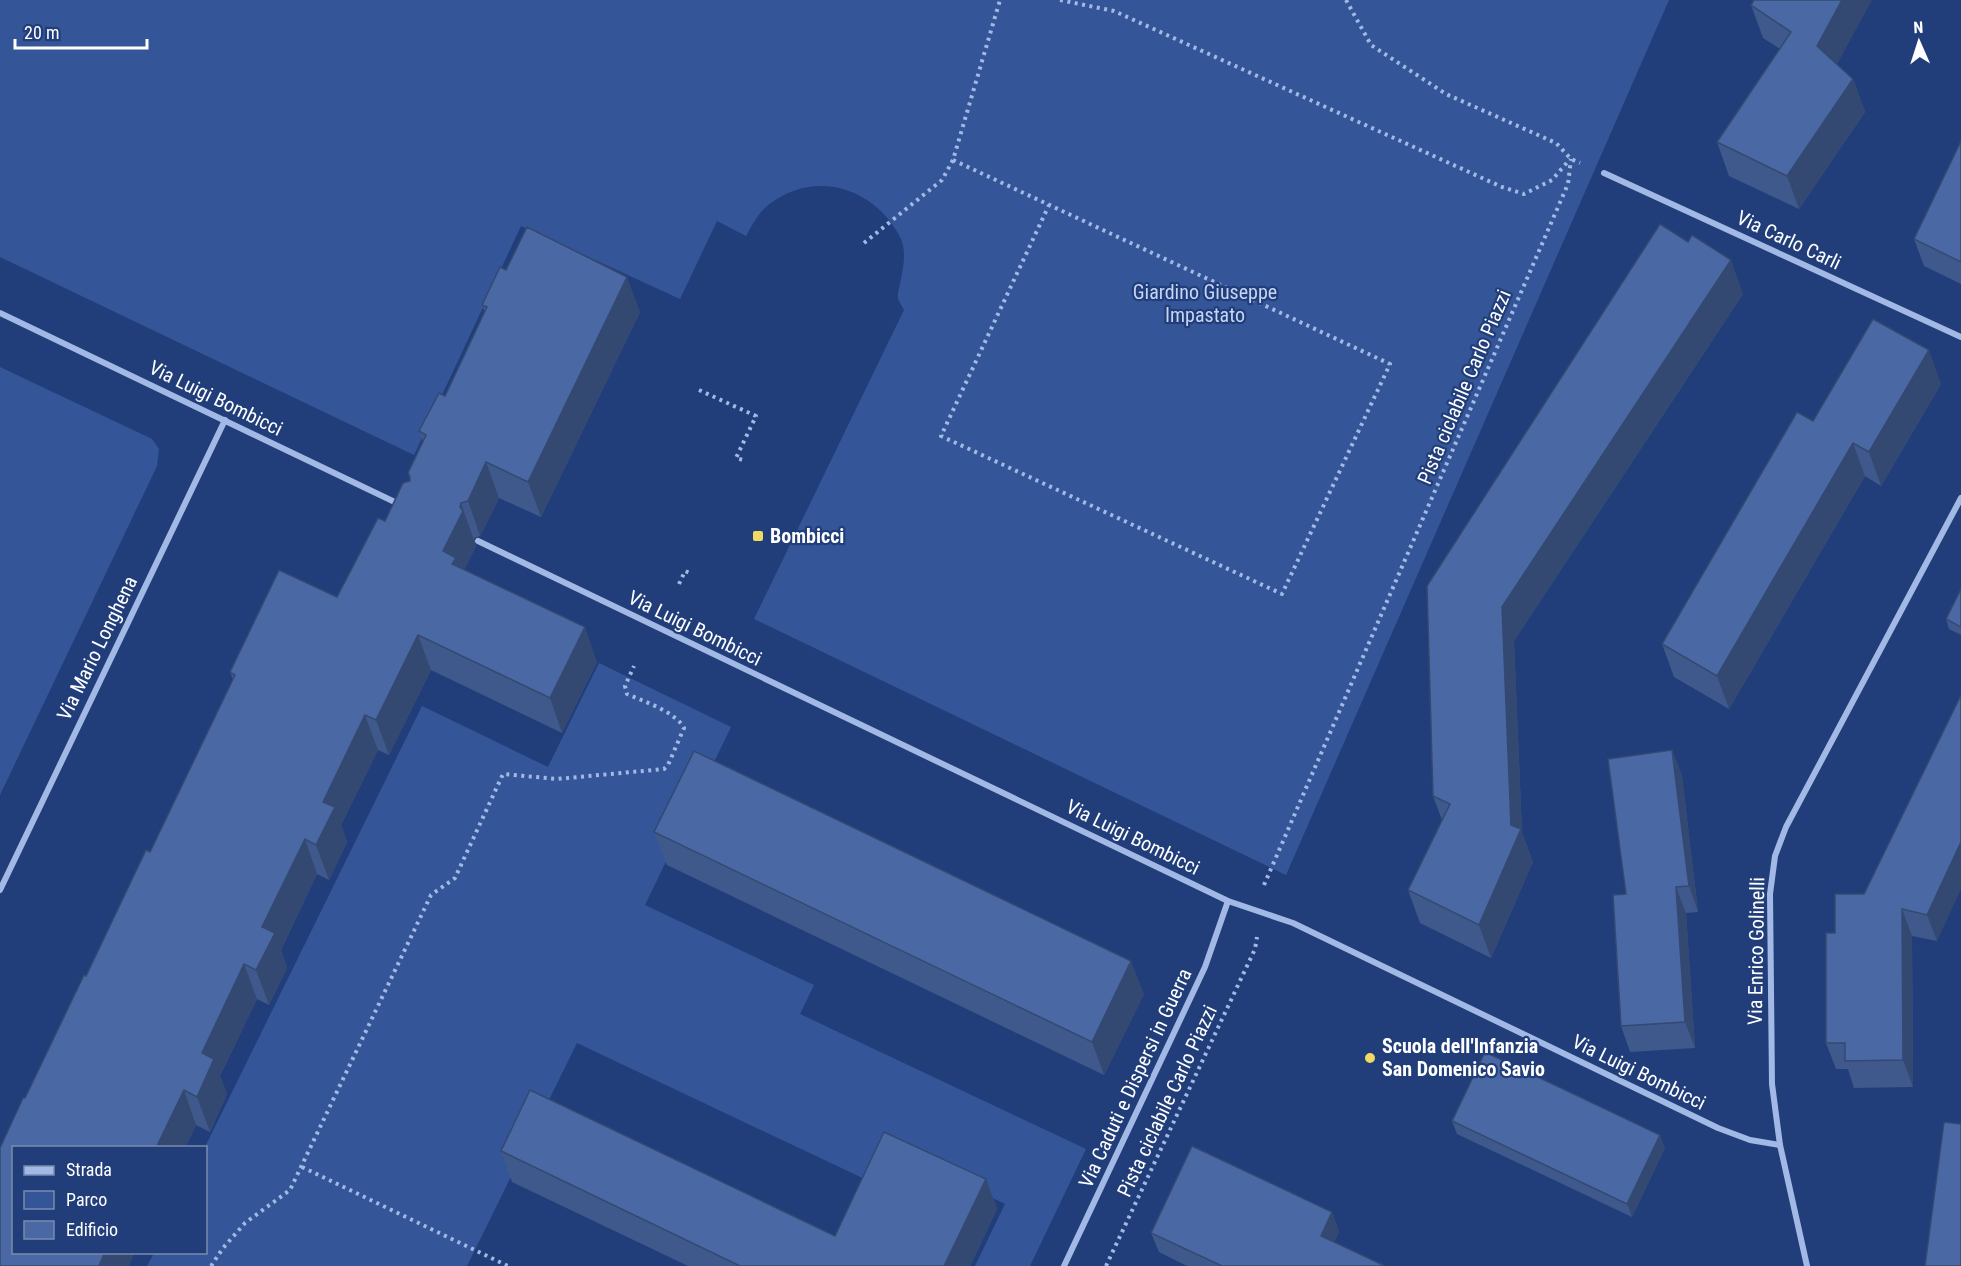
<svg xmlns="http://www.w3.org/2000/svg" width="1961" height="1266" viewBox="0 0 1961 1266" font-family="'Roboto Condensed',sans-serif">
<rect width="100%" height="100%" fill="#213e7a"/>
<g fill="#345698">
<path d="M0 0H1669L1286 875 754 619 904 310C902 306 899 302 898 298 897 294 899 289 900 284 903 268 908 251 899 235 873 187 815 170 771 203 759 211 753 224 746 236L717 221 680 299 521 226 414 455 0 257Z"/>
<polygon points="0,367 152,439 159,449 157,466 0,795"/>
<polygon points="599,663 731,727 645,905 814,985 800,1014 1086,1149 1030,1266 975,1266 1005,1204 886,1147 869,1181 577,1043 467,1266 147,1266 154,1253 206,1252 205,1147 422,706 548,767"/>
</g>
<g fill="none" stroke-linecap="round" stroke-linejoin="round">
<g stroke="#a3b9e5" stroke-width="4" stroke-dasharray="3 4.5" stroke-linecap="butt">
<polyline points="1060,0 1114,11 1502,187 1524,194 1552,180 1570,159"/>
<polyline points="1346,0 1371,45 1446,94 1556,143 1571,159 1580,163"/>
<polyline points="953,160 1390,364 1282,594 941,436 1049,205"/>
<polyline points="864,243 942,180 953,160 1000,0"/>
<polyline points="699,390 756,416 736,458 743,460"/>
<polyline points="679,584 685,571 690,573"/>
<polyline points="1264,885 1568,184 1571,159"/>
<polyline points="302,1167 508,1266"/>
<path d="M211 1266 223 1248 245 1223 290 1190 431 895 455 878 503 774 557 779 664 769 668 765 684 728C676 712 643 701 627 694L625 686 634 666"/>
<polyline points="1106,1266 1255,949 1257,937"/>
</g>
<g stroke="#a3b9e5" stroke-width="6">
<polyline points="1604,173 1961,337"/>
<polyline points="0,313 401,505"/>
<polyline points="478,541 1228,901 1293,923 1718,1128 1750,1140 1780,1145"/>
<polyline points="0,890 225,420"/>
<polyline points="1064,1266 1205,967 1228,901"/>
<polyline points="1807,1266 1780,1145 1772,1084 1770,894 1775,856 1786,827 1961,498"/>
</g>
</g>
<g fill="#40598c">
<polygon points="1751,5 1837,64 1853,79 1865,112 1799,209 1729,176 1717,142 1780,49 1763,38"/>
<polygon points="1961,141 1961,284 1924,266 1914,239"/>
<polygon points="506,270 640,312 541,517 499,498 480,536 474,538 476,546 464,570 597,662 562,733 431,670 389,755 378,750 341,825 347,842 329,880 317,874 281,950 287,968 269,1005 257,999 220,1076 227,1094 210,1132 196,1125 185,1148 14,1148 25,1098 86,976 150,852 233,680 230,672 337,597 410,481 408,473 423,442 419,431 445,396 485,313 482,305"/>
<polygon points="1743,294 1514,641 1522,833 1533,862 1491,958 1420,923 1408,890 1442,820 1433,796 1427,586"/>
<polygon points="1941,384 1881,486 1865,476 1729,709 1674,677 1662,644 1813,421"/>
<polygon points="1961,589 1961,635 1949,629 1946,619"/>
<polygon points="1961,695 1937,941 1912,936 1913,1087 1854,1088 1848,1069 1836,1069 1826,1043 1835,933 1864,894"/>
<polygon points="1672,750 1682,776 1698,912 1686,913 1695,1048 1630,1052 1621,1026 1626,894"/>
<polygon points="654,832 1144,994 1104,1075 667,865"/>
<polygon points="1452,1121 1665,1148 1632,1217 1457,1134"/>
<polygon points="501,1151 835,1236 986,1179 997,1209 970,1266 688,1266 512,1182"/>
<polygon points="1332,1212 1339,1232 1334,1242 1385,1266 1187,1266 1159,1252 1151,1233"/>
</g>
<g fill="#344972">
<polygon points="1842,0 1872,0 1829,79 1817,46"/>
<polygon points="1853,79 1865,112 1799,209 1787,176"/>
<polygon points="1731,260 1743,294 1514,641 1522,833 1533,862 1491,958 1479,925 1502,607"/>
<polygon points="627,277 640,312 541,517 528,482"/>
<polygon points="1929,350 1941,384 1881,486 1869,452"/>
<polygon points="1853,443 1865,476 1729,709 1717,676"/>
<polygon points="486,462 499,498 480,536 468,501"/>
<polygon points="461,503 476,546 462,574 465,599 443,551"/>
<polygon points="585,627 597,662 562,733 550,698"/>
<polygon points="418,635 431,670 389,755 376,720"/>
<polygon points="365,715 378,750 341,825 347,842 329,880 316,845 323,802"/>
<polygon points="1672,750 1682,776 1698,912 1689,886"/>
<polygon points="305,839 317,874 281,950 287,968 269,1005 256,970 262,927"/>
<polygon points="1961,842 1961,889 1937,941 1927,915"/>
<polygon points="1676,887 1686,913 1695,1048 1685,1022"/>
<polygon points="1902,909 1912,936 1913,1087 1903,1060"/>
<polygon points="1131,961 1144,994 1104,1075 1092,1042"/>
<polygon points="244,964 257,999 220,1076 227,1094 210,1132 197,1097 202,1053"/>
<polygon points="184,1090 196,1125 185,1148 156,1148"/>
<polygon points="1660,1135 1665,1148 1632,1217 1627,1204"/>
<polygon points="986,1179 997,1209 970,1266 944,1266"/>
<polygon points="1332,1212 1339,1232 1328,1255 1321,1236"/>
<polygon points="105,1252 135,1252 129,1266 99,1266"/>
</g>
<g fill="#4a68a3" stroke="#344972" stroke-width="1.5">
<polygon points="1754,0 1842,0 1817,46 1853,79 1787,176 1717,142 1791,32 1751,5"/>
<polygon points="1961,141 1961,262 1914,239"/>
<polygon points="1660,224 1688,242 1692,235 1731,260 1502,607 1511,825 1521,829 1479,925 1408,890 1450,804 1433,796 1427,586"/>
<polygon points="527,227 627,277 528,482 486,462 468,501 461,503 460,507 463,511 443,551 456,558 452,564 585,627 550,698 418,635 376,720 365,715 323,802 335,807 316,845 305,839 262,927 275,933 256,970 244,964 202,1053 214,1059 197,1097 184,1090 156,1148 14,1148 14,1252 105,1252 99,1266 0,1266 0,1148 23,1098 25,1098 84,975 86,976 146,850 150,852 235,675 230,672 279,570 337,597 378,518 385,521 403,483 410,481 410,477 408,473 426,435 419,431 439,393 445,396 487,307 482,305 500,267 506,270"/>
<polygon points="1873,319 1929,350 1869,452 1853,443 1717,676 1662,644 1797,412 1813,421"/>
<polygon points="1961,589 1961,627 1946,619"/>
<polygon points="1961,695 1961,842 1927,915 1902,909 1903,1060 1845,1061 1845,1043 1826,1043 1826,933 1835,933 1835,894 1864,894"/>
<polygon points="1672,750 1689,886 1676,887 1685,1022 1621,1026 1613,895 1626,894 1608,759"/>
<polygon points="694,751 1131,961 1092,1042 654,832"/>
<polygon points="1485,1052 1660,1135 1627,1204 1452,1121"/>
<polygon points="530,1090 835,1236 884,1132 986,1179 944,1266 740,1266 501,1151"/>
<polygon points="1944,1122 1961,1124 1961,1266 1925,1266"/>
<polygon points="1192,1146 1332,1212 1321,1236 1385,1266 1222,1266 1151,1233"/>
</g>
<g fill="#f2d964" stroke="#213e7a" stroke-width="2">
<rect x="752" y="530" width="12" height="12" rx="3"/>
<circle cx="1370" cy="1058" r="6"/>
</g>
<g text-anchor="middle" stroke-width="4.5" stroke-linejoin="round" paint-order="stroke">
<g font-size="20" fill="#fff" stroke="#213e7a">
<text transform="translate(1789 240) rotate(25)" y="7">Via Carlo Carli</text>
<text transform="translate(1464 387) rotate(-67)" y="7">Pista ciclabile Carlo Piazzi</text>
<text transform="translate(216 398) rotate(26)" y="7">Via Luigi Bombicci</text>
<text transform="translate(695 628) rotate(26)" y="7">Via Luigi Bombicci</text>
<text transform="translate(97 648) rotate(-64)" y="7">Via Mario Longhena</text>
<text transform="translate(1133 837) rotate(26)" y="7">Via Luigi Bombicci</text>
<text transform="translate(1756 951) rotate(-89)" y="7">Via Enrico Golinelli</text>
<text transform="translate(1639 1072) rotate(26)" y="7">Via Luigi Bombicci</text>
<text transform="translate(1135 1078) rotate(-65)" y="7">Via Caduti e Dispersi in Guerra</text>
<text transform="translate(1167 1101) rotate(-65)" y="7">Pista ciclabile Carlo Piazzi</text>
</g>
<g font-size="20" fill="#c6d5f4" stroke="#213e7a">
<text x="1205" y="299">Giardino Giuseppe<tspan x="1205" dy="23">Impastato</tspan></text>
</g>
<g font-size="20" font-weight="bold" fill="#fff" stroke="#213e7a" text-anchor="start">
<text x="770" y="543">Bombicci</text>
<text x="1382" y="1053">Scuola dell'Infanzia<tspan x="1382" dy="23">San Domenico Savio</tspan></text>
</g>
</g>
<rect x="12" y="1146" width="195" height="108" fill="#213e7a" stroke="#7a8baf" stroke-width="1.5"/>
<rect x="24" y="1166" width="30" height="9" fill="#a3b9e5" stroke="#7a8baf" stroke-width="1.5"/>
<text x="66" y="1176" font-size="18" fill="#ffffff">Strada</text>
<rect x="24" y="1191" width="30" height="18" fill="#345698" stroke="#7a8baf" stroke-width="1.5"/>
<text x="66" y="1206" font-size="18" fill="#ffffff">Parco</text>
<rect x="24" y="1221" width="30" height="18" fill="#4a68a3" stroke="#7a8baf" stroke-width="1.5"/>
<text x="66" y="1236" font-size="18" fill="#ffffff">Edificio</text>
<g transform="translate(1919 42) rotate(357)" stroke="#213e7a" stroke-width="4.5" paint-order="stroke">
<path d="M0-4.5L10 22L0 15L-10 22Z" fill="#ffffff"/>
<text y="-9" font-size="16" font-weight="bold" text-anchor="middle" fill="#ffffff">N</text>
</g>
<path d="M15 39v9h132v-9" fill="none" stroke="#ffffff" stroke-width="3"/>
<text x="24" y="39" font-size="18" fill="#ffffff" stroke="#213e7a" stroke-width="4.5" paint-order="stroke">20 m</text>
</svg>
